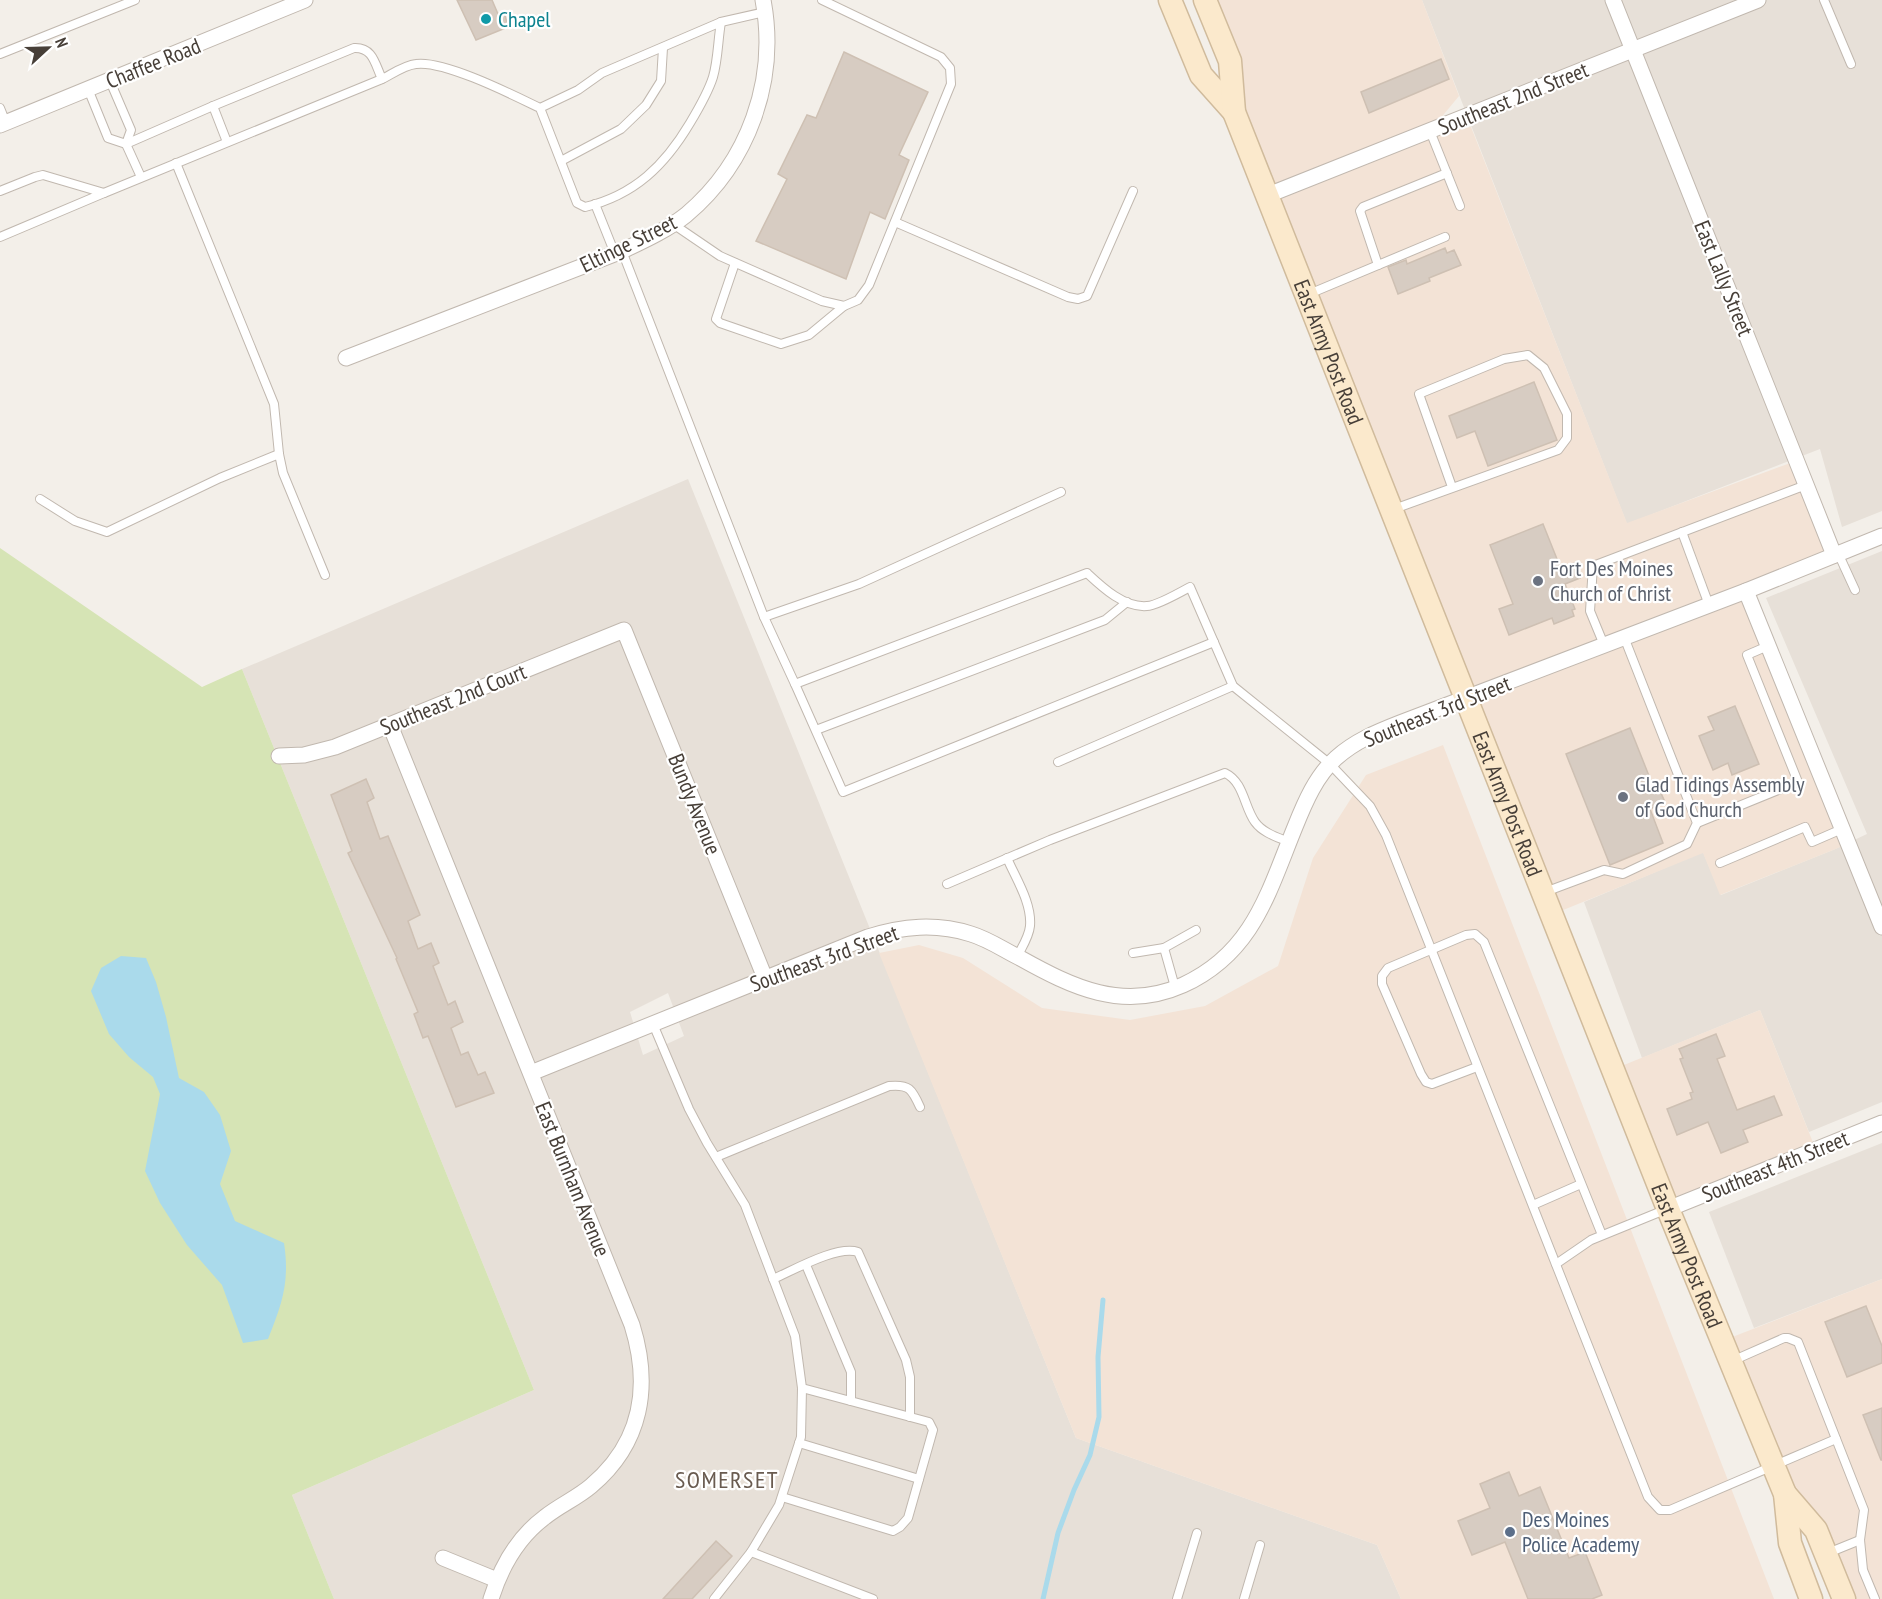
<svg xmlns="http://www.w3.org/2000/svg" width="1882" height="1599" viewBox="0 0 1882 1599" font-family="'PT Sans Narrow',sans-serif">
<rect width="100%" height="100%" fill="#f3efe9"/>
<g fill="#e7e0d8" fill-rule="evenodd">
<polygon points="1422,0 1882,0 1882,511 1842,527 1820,449 1627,524"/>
<path d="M688 479 1076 1438 1377 1545 1401 1599H334L292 1495 534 1390 242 669ZM668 993 684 1036 643 1055 630 1012Z"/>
<polygon points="1882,551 1882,1102 1809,1132 1760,1010 1642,1058 1584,902 1703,852 1721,895 1833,850 1867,834 1766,598"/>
<polygon points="1882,1143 1882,1279 1754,1328 1709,1212"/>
</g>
<g fill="#f3e3d6">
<polygon points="1195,0 1422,0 1459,96 1430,131 1471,127 1627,523 1796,461 1834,555 1746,591 1848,844 1720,895 1703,853 1551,915"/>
<polygon points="1443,745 1774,1599 1401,1599 1377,1545 1076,1438 879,953 919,945 963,958 1042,1008 1130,1020 1205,1006 1278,966 1313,858 1366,775"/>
<polygon points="1760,1010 1816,1150 1668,1209 1614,1069"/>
<polygon points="1882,1279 1882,1599 1837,1599 1722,1341"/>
</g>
<polygon fill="#d6e4b5" points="0,548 202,687 242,669 534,1390 292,1495 334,1599 0,1599"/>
<path fill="#aadaeb" d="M121 956 146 958 156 982 166 1017 179 1078 204 1092 220 1115 231 1151 220 1184 235 1221 284 1243C290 1282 282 1304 268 1339L243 1343 222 1285 187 1245 160 1203 145 1171 160 1094 153 1077 129 1057 109 1034 91 991 101 968Z"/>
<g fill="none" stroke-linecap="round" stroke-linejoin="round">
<polyline stroke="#aadaeb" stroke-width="5" points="1043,1599 1058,1533 1074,1490 1090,1455 1099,1417 1098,1357 1103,1300"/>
</g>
<g fill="#d7ccc2" stroke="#cec0b3" stroke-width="1.5">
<polygon points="457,0 492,0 498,14 504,11 508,27 476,40"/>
<polygon points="844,52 928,92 899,155 909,160 885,219 870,212 846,279 756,241 787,179 778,174 807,115 816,118"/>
<polygon points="1441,59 1449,79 1369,113 1361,92"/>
<polygon points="1445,248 1447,253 1454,250 1461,265 1429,278 1430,281 1398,294 1388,267 1406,260 1407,264"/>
<polygon points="1534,382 1557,440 1488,466 1475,431 1457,438 1449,416"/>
<polygon points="1543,524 1561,569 1574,563 1580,578 1565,584 1575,609 1572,610 1574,616 1554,624 1552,618 1509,635 1499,609 1513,604 1490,545"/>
<polygon points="1735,706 1759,764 1732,775 1728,763 1713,770 1699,736 1714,730 1708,717"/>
<polygon points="1630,728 1655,791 1659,789 1665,802 1650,809 1663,843 1610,865 1566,754"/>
<polygon points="366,779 374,798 367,802 380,839 388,836 420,915 408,921 418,949 431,943 439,963 433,966 448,1005 455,1001 463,1022 451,1028 461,1055 468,1052 478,1075 485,1072 494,1093 456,1107 428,1036 423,1038 414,1014 418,1012 396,959 397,958 348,853 352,851 331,795"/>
<polygon points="1716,1034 1725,1056 1717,1059 1737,1110 1774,1096 1782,1115 1743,1130 1748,1142 1721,1153 1708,1122 1677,1135 1667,1109 1692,1099 1690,1093 1693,1092 1680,1059 1683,1058 1679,1049"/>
<polygon points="1866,1306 1882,1346 1882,1363 1847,1377 1825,1322"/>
<polygon points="1882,1408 1882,1460 1881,1460 1863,1415"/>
<polygon points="1509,1472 1519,1496 1540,1487 1569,1558 1585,1552 1602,1595 1592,1599 1528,1599 1505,1542 1472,1555 1458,1521 1490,1508 1480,1484"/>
<polygon points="716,1541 732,1556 692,1599 663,1599"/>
</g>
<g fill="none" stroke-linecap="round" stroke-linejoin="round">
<g stroke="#c1b8af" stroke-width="10">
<g id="service">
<polyline points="1824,0 1851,64"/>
<polyline points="721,22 765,12"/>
<polyline points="0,54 135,0"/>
<path d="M382 79C392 74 405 65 416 64 444 60 513 95 540 108L577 203 585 207C635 195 665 165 690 123 699 108 708 93 713 77 718 60 718 39 721 22L602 73 578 90 540 108"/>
<polyline points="110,81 131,130 126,144 141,177"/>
<path d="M88 89 108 138 126 144 213 106 354 48C373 47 375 64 382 79L104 193"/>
<polyline points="213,106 227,142"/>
<polyline points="0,108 6,123"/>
<polyline points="1430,131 1460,206"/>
<polyline points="561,161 621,129 646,105 661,81 663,48"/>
<polyline points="176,163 274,404 279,454 283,473 325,575"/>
<polyline points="0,191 35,177 43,175 104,193 0,237"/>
<polyline points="595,204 615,254"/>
<polyline points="895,222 1068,297 1078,299 1087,296 1133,191"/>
<polyline points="673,224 720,256 822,301 844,306 858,300 869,285 951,84 950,68 941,57 822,0"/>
<path d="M622 251 764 617 795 684 1087 573C1102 587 1124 608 1147 606 1156 606 1181 592 1190 587L1233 686 1330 764 1370 806 1386 835 1648 1497 1660 1510H1670L1836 1439"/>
<polyline points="735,263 716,319 720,323 781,344 809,335 844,306"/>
<polyline points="1378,265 1360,211 1363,207 1447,173"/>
<polyline points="1309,294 1445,237"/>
<polyline points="40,499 75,521 107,532 220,478 279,454"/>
<polyline points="1394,509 1558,450 1567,438 1567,414 1544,368 1528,355 1504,359 1419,394 1452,487"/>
<polyline points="1682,532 1709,605"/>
<polyline points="1838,553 1855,590"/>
<polyline points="764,617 859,584 1061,492"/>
<polyline points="1604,645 1590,611 1593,566 1806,485"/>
<polyline points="795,684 843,792 1214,642"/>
<polyline points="816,730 1105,620 1127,602"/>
<polyline points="1058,762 1233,686"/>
<polyline points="1697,823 1798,782 1747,655 1768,646"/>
<path d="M1007 858C1016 879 1032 903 1030 926 1029 937 1022 947 1017 957"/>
<polyline points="1720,863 1805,827 1812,842 1842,829"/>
<path d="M947 884 1050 840 1225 773C1244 782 1244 807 1255 822 1263 833 1277 837 1289 842"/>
<polyline points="1545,892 1604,870 1623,874 1687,844 1697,823 1624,637"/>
<polyline points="1133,953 1164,948"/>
<polyline points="1175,987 1164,948 1196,930"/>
<polyline points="653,1024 689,1109 707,1143 745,1205 795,1336 802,1388 801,1437 779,1505 751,1552 714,1599"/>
<polyline points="1477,1067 1432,1084 1426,1082 1421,1074 1382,984 1382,976 1388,968 1466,935 1475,934 1484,942 1602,1235"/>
<path d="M716 1157 889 1086C909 1084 912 1089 920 1107"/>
<polyline points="1533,1205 1581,1184"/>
<polyline points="1556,1264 1591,1240 1667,1209"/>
<polyline points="806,1265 851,1372 851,1401"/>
<path d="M773 1279C794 1270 837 1245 858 1252L906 1360 910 1377V1417"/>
<polyline points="1732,1361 1784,1338 1788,1338 1798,1342 1864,1510 1860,1540 1863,1570 1875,1599"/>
<polyline points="799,1443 919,1479"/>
<polyline points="782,1497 893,1531 900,1527 908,1518 933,1430 929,1422 802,1388"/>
<polyline points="751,1552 873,1599"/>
<polyline points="1828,1553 1860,1540"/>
<polyline points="1177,1599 1197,1533"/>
<polyline points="1244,1599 1260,1545"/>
</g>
</g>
<g stroke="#c1b8af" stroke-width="17">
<g id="minor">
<polyline points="1613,0 1834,555"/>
<polyline points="0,125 305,0"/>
<polyline points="1268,195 1758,0"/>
<path d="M346 358 622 251C645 240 667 230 686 215 749 162 778 80 763 0"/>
<polyline points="1746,591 1882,927"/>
<path d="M390 725 632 1325C651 1386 642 1443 591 1486 577 1498 560 1505 545 1517 518 1537 501 1567 491 1599"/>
<polyline points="279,756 304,755 335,747 624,630 765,978"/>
<path d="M531 1073 868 937C903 926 936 923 971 934 988 939 1004 950 1020 958 1072 987 1123 1012 1183 985 1253 953 1268 893 1295 827 1305 802 1316 776 1336 758 1355 741 1377 732 1400 723L1746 591 1882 536"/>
<polyline points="1668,1209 1882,1123"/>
<polyline points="443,1558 497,1580"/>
</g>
</g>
<g stroke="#d0bb9c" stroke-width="25">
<g id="secondary">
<polyline points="1170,0 1201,75 1234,112"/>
<path id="s1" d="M1205 0 1230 61 1234 112 1668 1209 1785 1494 1790 1543 1811 1599"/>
<polyline points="1785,1494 1816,1530 1844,1599"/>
</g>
</g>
<use href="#service" stroke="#fff" stroke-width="8"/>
<use href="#minor" stroke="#fff" stroke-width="15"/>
<use href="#secondary" stroke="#fbe9cc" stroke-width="22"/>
</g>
<circle fill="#0f9aa8" stroke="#fff" stroke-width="2" cx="486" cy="19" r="6"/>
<g fill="#6b7280" stroke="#fff" stroke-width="2">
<circle cx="1538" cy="581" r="6"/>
<circle cx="1623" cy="797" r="6"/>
</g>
<circle fill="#5c6f8a" stroke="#fff" stroke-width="2" cx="1510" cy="1532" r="6"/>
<g text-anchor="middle" stroke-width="4.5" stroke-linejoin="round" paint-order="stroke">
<g font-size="22" fill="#0d838f" stroke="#fff" text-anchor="start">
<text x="498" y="27">Chapel</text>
</g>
<g font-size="22" fill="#473f38" stroke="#fff">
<text transform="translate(153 63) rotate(-22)" y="8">Chaffee Road</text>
<text transform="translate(1513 98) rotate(-22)" y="8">Southeast 2nd Street</text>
<text transform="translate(628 243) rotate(-26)" y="8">Eltinge Street</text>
<text transform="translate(1724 278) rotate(68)" y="8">East Lally Street</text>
<text dy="8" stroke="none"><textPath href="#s1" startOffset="375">East Army Post Road</textPath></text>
<text transform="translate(453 699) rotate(-22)" y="8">Southeast 2nd Court</text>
<text transform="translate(1437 711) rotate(-22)" y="8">Southeast 3rd Street</text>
<text transform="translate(695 804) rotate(68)" y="8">Bundy Avenue</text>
<text dy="8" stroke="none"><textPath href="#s1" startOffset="861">East Army Post Road</textPath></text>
<text transform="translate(824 958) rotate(-20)" y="8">Southeast 3rd Street</text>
<text transform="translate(1775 1166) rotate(-22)" y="8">Southeast 4th Street</text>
<text transform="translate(573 1179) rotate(68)" y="8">East Burnham Avenue</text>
<text dy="8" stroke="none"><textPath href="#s1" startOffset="1347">East Army Post Road</textPath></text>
</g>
<g font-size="22" fill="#5b616d" stroke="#fff" text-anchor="start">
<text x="1550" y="576">Fort Des Moines<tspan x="1550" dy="25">Church of Christ</tspan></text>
<text x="1635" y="792">Glad Tidings Assembly<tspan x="1635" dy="25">of God Church</tspan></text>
</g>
<g font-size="22" fill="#4e5e75" stroke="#fff" text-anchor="start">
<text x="1522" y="1527">Des Moines<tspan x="1522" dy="25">Police Academy</tspan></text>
</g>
<g font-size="24" letter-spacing="1.5" fill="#695b50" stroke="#fff">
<text x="727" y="1488">SOMERSET</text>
</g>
</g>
<g transform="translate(48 48) rotate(68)" stroke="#ffffff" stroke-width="4.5" paint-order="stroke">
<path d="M0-4.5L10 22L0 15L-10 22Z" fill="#473f38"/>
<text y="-9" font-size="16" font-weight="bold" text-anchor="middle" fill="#473f38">N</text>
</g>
</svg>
